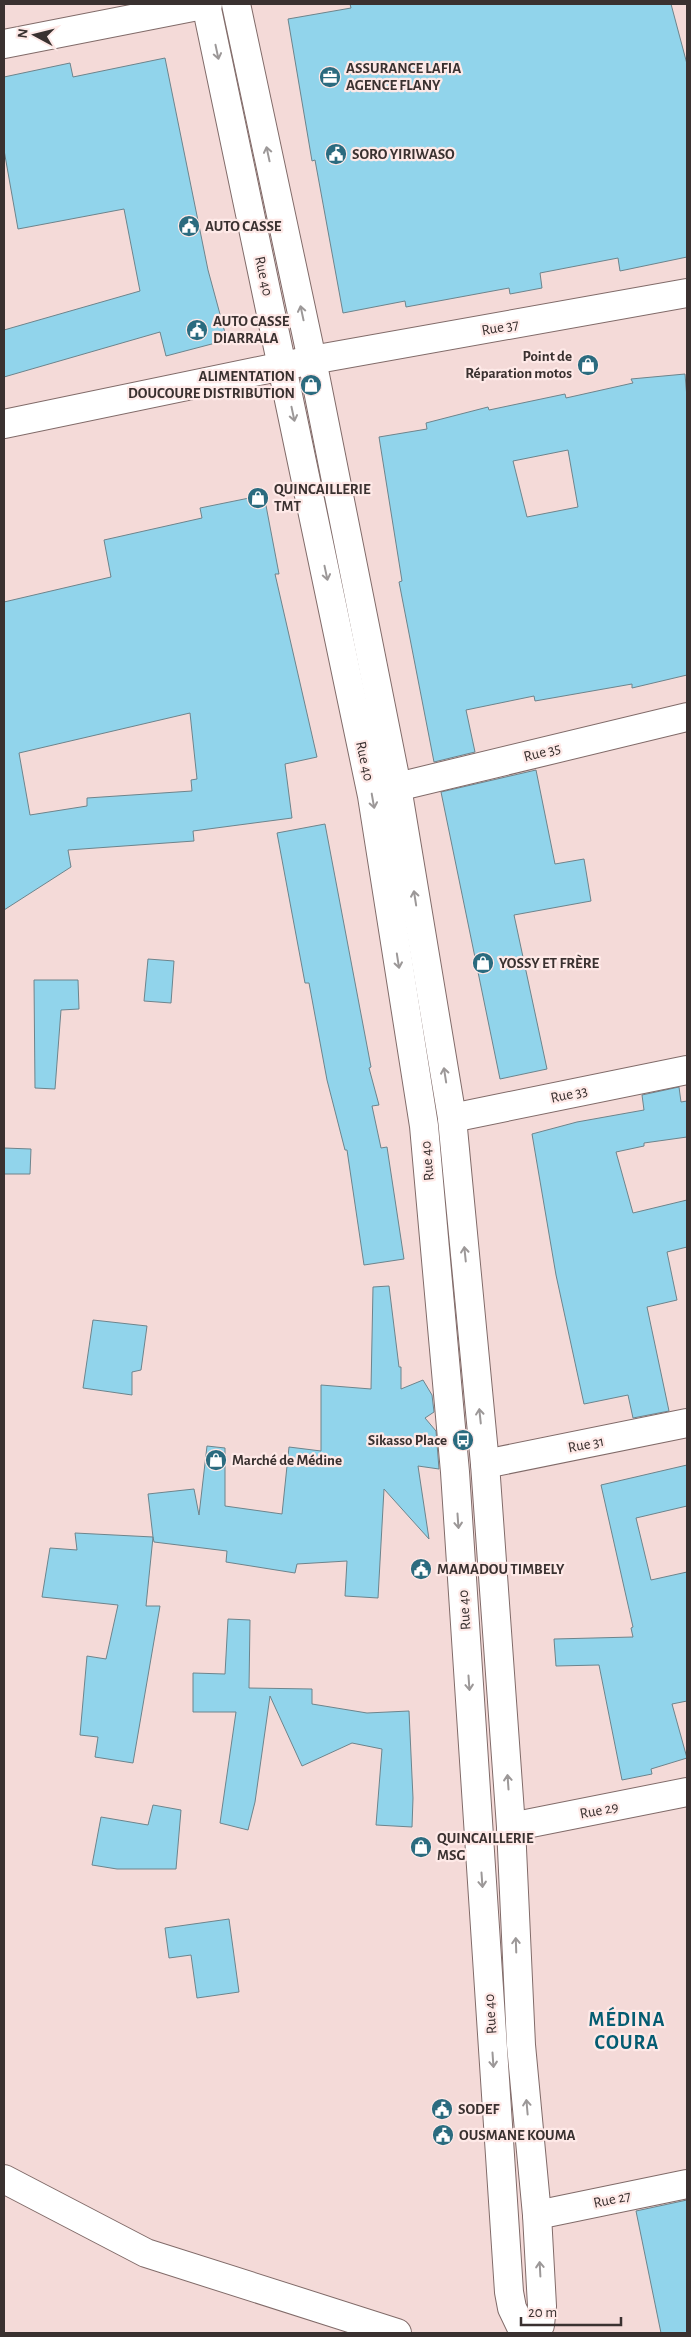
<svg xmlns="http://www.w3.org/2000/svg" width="691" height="2337" viewBox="0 0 691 2337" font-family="'Alegreya Sans',sans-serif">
<rect width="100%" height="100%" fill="#f4dad8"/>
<g fill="#91d4eb" stroke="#6d848c" fill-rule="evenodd">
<polygon points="350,4 671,4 687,64 687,257 620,271 618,258 540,273 542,288 510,294 509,288 406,307 405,301 343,313 315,160 312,161 288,19 351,8"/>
<polygon points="165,58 208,270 227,340 166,356 160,332 4,377 4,330 140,291 124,209 18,229 4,150 4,77 70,63 73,77"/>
<path d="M685 374 687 398V675L632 688V684L535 701 534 696 466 710 475 752 434 762 399 582 402 581 379 437 427 429 426 423 488 407 489 410 565 394 566 398 633 383 631 379ZM568 450 578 507 527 517 513 461Z"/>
<path d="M264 495 279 574H275L317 757 285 764 292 818 193 831 194 841 68 850 71 867 4 910V602L111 577 104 540 202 518 200 508ZM190 713 197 779 191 780 192 791 87 798V806L30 815 19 753Z"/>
<polygon points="536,770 555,864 584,859 591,901 514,915 547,1069 500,1079 441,792"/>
<polygon points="325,824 371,1067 369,1068 379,1105 372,1106 381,1148 387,1147 404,1259 364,1265 347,1150 345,1150 327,1080 309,983 305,983 277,833"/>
<polygon points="148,959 174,961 171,1003 144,1001"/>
<polygon points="34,980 78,980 79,1009 61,1010 55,1089 35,1088"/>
<polygon points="679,1087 681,1102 687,1101 687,1137 644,1143 644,1146 616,1152 633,1213 687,1200 687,1247 667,1252 677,1300 647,1307 669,1411 633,1418 628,1395 584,1404 556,1275 532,1134 577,1122 644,1110 642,1095"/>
<polygon points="4,1148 31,1149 30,1174 4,1174"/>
<polygon points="389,1286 399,1367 401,1367 401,1389 423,1380 432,1395 434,1412 425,1418 436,1431 439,1469 418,1466 429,1539 384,1489 378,1598 345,1596 347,1561 297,1564 295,1573 226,1562 227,1551 154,1542 153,1537 146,1606 160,1606 133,1763 95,1757 98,1737 80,1735 87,1656 106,1659 118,1605 42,1597 50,1548 77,1550 75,1533 153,1537 148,1494 194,1489 199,1515 207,1446 225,1448 225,1506 282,1514 289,1447 321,1451 321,1385 371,1389 373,1287"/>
<polygon points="93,1320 147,1326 141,1370 132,1372 132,1395 83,1388"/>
<polygon points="687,1465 687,1506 636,1518 651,1580 687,1572 687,1701 672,1704 687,1758 651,1769 652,1774 622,1780 599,1665 556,1666 554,1639 633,1637 631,1628 633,1627 601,1485"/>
<polygon points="228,1619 250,1620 249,1688 312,1689 312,1704 367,1713 409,1711 413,1798 412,1827 376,1825 382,1749 352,1743 302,1766 270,1696 255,1802 248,1830 220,1823 236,1712 193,1712 193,1673 225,1674"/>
<polygon points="153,1805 181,1810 176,1869 117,1869 92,1865 101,1817 148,1825"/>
<polygon points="229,1919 239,1992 197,1998 191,1955 169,1958 165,1928"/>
<polygon points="687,2200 687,2333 661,2333 636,2211"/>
</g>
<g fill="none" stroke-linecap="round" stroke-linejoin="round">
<g stroke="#816b69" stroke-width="30">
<g id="minor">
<polyline points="4,424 312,360 687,293"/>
<polyline points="397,787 687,717"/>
<polyline points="452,1118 687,1070"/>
<polyline points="485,1464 687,1423"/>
<polyline points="511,1827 687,1792"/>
<polyline points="4,2179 146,2253 397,2333"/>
<polyline points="537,2215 687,2184"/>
</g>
</g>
<g stroke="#816b69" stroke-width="30">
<g id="major">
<polyline points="206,4 372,796 424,1126 455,1472 509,2292 512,2308 524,2333"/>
<polyline points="236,4 312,360 397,787 452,1118 485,1464 511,1827 521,2045 537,2215 542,2306 540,2325 535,2333"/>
<polyline points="4,44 208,4"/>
</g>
</g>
<use href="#minor" stroke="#fff" stroke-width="28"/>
<use href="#major" stroke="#fff" stroke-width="28"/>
</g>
<defs><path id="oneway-shaft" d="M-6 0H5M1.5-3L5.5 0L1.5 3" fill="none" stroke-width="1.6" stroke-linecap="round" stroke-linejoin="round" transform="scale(1.25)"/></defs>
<g stroke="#9c9898">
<use href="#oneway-shaft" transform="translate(217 52) rotate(78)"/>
<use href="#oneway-shaft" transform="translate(268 154) rotate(-102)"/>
<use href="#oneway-shaft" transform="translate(302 313) rotate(-102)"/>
<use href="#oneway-shaft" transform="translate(293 414) rotate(78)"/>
<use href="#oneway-shaft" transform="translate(326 573) rotate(78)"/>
<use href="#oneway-shaft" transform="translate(373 801) rotate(80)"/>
<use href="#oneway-shaft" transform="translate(415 898) rotate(-99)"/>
<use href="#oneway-shaft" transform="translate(398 961) rotate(81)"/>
<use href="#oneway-shaft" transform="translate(445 1075) rotate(-99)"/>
<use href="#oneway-shaft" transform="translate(465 1254) rotate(-96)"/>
<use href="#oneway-shaft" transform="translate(480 1416) rotate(-96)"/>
<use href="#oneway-shaft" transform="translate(458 1521) rotate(86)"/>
<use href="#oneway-shaft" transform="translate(469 1683) rotate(86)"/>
<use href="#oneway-shaft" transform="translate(508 1782) rotate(-94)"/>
<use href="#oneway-shaft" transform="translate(482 1880) rotate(86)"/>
<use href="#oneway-shaft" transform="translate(516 1945) rotate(-92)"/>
<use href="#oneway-shaft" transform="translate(493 2060) rotate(86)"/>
<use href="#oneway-shaft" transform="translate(527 2107) rotate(-95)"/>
<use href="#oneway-shaft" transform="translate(540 2269) rotate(-93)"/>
</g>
<defs>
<g id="office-disc" transform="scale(1.125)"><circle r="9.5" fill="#2b6b7f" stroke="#fee9e7"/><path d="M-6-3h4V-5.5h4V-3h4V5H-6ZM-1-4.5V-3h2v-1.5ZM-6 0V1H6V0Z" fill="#fff"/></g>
<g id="civic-disc" transform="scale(1.125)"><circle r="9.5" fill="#2b6b7f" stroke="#fee9e7"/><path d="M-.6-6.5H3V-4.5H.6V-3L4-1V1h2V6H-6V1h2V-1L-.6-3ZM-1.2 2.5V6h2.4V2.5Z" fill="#fff"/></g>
<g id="shop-disc" transform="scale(1.125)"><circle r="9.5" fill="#2b6b7f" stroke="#fee9e7"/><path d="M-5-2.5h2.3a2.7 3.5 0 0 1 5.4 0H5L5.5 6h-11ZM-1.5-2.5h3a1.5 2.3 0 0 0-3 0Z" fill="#fff"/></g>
<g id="bus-disc" transform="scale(1.125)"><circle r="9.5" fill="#2b6b7f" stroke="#fee9e7"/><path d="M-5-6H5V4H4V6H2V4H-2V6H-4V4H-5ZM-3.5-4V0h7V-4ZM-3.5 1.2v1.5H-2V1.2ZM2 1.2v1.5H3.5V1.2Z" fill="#fff"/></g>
</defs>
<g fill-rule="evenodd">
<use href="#office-disc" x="330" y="77"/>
<use href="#civic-disc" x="336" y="154"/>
<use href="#civic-disc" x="189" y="226"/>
<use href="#civic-disc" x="197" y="330"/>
<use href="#shop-disc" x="588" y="365"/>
<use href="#shop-disc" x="311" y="385"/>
<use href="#shop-disc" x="258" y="498"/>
<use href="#shop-disc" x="483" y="963"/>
<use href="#bus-disc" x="463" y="1440"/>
<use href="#shop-disc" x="216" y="1460"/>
<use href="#civic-disc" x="421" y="1569"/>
<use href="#shop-disc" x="421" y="1847"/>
<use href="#civic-disc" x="442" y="2109"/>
<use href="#civic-disc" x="443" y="2135"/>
</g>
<g text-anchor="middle" stroke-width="4.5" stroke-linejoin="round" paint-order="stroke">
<g font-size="15" font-weight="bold" fill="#3a3130" stroke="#fee9e7" text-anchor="start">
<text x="346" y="73">ASSURANCE LAFIA<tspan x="346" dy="17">AGENCE FLANY</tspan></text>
<text x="352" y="159">SORO YIRIWASO</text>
<text x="205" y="231">AUTO CASSE</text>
<text x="213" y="326">AUTO CASSE<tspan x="213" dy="17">DIARRALA</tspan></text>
<text x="572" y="361" text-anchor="end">Point de<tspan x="572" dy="17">Réparation motos</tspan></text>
<text x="295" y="381" text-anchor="end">ALIMENTATION<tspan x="295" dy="17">DOUCOURE DISTRIBUTION</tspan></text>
<text x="274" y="494">QUINCAILLERIE<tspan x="274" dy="17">TMT</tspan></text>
<text x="499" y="968">YOSSY ET FRÈRE</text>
<text x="447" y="1445" text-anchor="end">Sikasso Place</text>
<text x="232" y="1465">Marché de Médine</text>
<text x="437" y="1574">MAMADOU TIMBELY</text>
<text x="437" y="1843">QUINCAILLERIE<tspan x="437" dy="17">MSG</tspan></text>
<text x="458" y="2114">SODEF</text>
<text x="459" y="2140">OUSMANE KOUMA</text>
</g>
<g font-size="15" fill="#3a3130" stroke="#fee9e7">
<text transform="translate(264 276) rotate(78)" y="5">Rue 40</text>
<text transform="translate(500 327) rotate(-10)" y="5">Rue 37</text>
<text transform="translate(542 752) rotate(-14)" y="5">Rue 35</text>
<text transform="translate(365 761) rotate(78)" y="5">Rue 40</text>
<text transform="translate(569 1094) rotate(-12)" y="5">Rue 33</text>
<text transform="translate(427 1161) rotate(-95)" y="5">Rue 40</text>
<text transform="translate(586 1444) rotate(-11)" y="5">Rue 31</text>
<text transform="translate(464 1610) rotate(-94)" y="5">Rue 40</text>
<text transform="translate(599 1810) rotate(-11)" y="5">Rue 29</text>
<text transform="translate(490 2014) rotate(-94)" y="5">Rue 40</text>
<text transform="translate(612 2199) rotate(-12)" y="5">Rue 27</text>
</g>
<g font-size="20" font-weight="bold" letter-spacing="1" fill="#045c72" stroke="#fee9e7">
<text x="627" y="2026">MÉDINA<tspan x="627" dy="23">COURA</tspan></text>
</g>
</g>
<rect width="691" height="2337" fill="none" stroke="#3a3130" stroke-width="10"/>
<g transform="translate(35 35) rotate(277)" stroke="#fee9e7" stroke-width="4" paint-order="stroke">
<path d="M0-4L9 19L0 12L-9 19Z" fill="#3a3130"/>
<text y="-8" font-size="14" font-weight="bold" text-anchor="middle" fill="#3a3130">N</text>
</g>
<path d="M521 2317v8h100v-8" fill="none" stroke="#3a3130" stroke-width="2.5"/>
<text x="528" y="2317" font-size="15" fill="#3a3130" stroke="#fee9e7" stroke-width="4" paint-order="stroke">20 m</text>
</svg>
